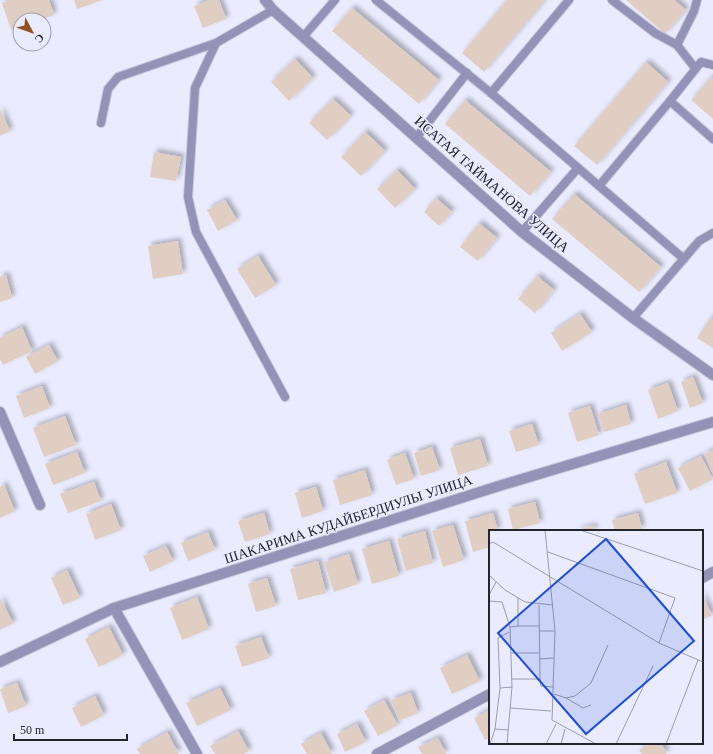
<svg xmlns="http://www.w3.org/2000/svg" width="713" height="754" viewBox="0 0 713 754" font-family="'Times New Roman',serif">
<defs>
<filter id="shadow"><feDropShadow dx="3.5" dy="-3.5" stdDeviation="2" flood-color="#0004"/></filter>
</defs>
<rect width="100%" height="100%" fill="#eaebfe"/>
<g fill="#e1cec3" filter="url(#shadow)">
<polygon points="10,0 49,0 54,15 40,20 20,20 20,27 11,30 2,3"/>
<polygon points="74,0 102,0 77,9"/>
<polygon points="210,0 219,0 226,19 203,28 194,6"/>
<polygon points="507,0 545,0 484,72 462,53"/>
<polygon points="626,0 674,0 686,10 665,34"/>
<polygon points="352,8 439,80 419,104 332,31"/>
<polygon points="295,59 313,78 289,101 271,82"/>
<polygon points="646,62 668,82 597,165 574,146"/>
<polygon points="711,77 713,80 713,119 691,100"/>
<polygon points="333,99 351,116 327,140 309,123"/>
<polygon points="465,100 551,172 530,196 445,124"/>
<polygon points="0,109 10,131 0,136"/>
<polygon points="365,132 385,151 361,176 341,157"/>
<polygon points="154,152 181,157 176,181 150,177"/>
<polygon points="397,170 415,189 395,208 377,189"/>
<polygon points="574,194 661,267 639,292 552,219"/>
<polygon points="436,198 452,212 439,226 424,212"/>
<polygon points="225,200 237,220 218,231 207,210"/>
<polygon points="479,223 497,238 478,261 460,247"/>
<polygon points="178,241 183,274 153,279 148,246"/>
<polygon points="258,256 276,285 255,298 237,269"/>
<polygon points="6,275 12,298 0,302 0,277"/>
<polygon points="537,276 554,290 535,313 518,299"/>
<polygon points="580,314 592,332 562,351 551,333"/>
<polygon points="710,318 713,320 713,348 697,338"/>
<polygon points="22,327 32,351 3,365 0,359 0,338"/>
<polygon points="49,345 58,361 35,374 26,357"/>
<polygon points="693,377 703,403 690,408 681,382"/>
<polygon points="668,383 678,411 658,419 648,390"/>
<polygon points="42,386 50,408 24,418 16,396"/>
<polygon points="626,405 631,424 604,432 598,414"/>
<polygon points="590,406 599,435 577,442 568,413"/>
<polygon points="65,416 76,445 44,457 33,428"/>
<polygon points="532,424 539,445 516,452 509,431"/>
<polygon points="480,439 488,466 458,475 450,448"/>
<polygon points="432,447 440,470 421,476 414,453"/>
<polygon points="713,450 713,474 704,454"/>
<polygon points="77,452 85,473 53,485 45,464"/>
<polygon points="405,453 414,479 396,485 387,460"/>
<polygon points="701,456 713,479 690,491 678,468"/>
<polygon points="666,462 677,493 645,504 634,474"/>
<polygon points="365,470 372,495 340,505 333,480"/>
<polygon points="94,482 101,501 68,513 60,494"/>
<polygon points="4,485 15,511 0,518 0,487"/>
<polygon points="316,487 323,511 302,518 295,493"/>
<polygon points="535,502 540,523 513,530 508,509"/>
<polygon points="111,504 121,530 95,540 86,514"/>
<polygon points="264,513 270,534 245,542 238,521"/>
<polygon points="493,513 498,531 490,531 490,547 473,552 465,521"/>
<polygon points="638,513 642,529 634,531 615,531 612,520"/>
<polygon points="453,525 464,560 443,567 432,531"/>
<polygon points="594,526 595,531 576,531 576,530"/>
<polygon points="425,531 433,563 406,571 397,539"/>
<polygon points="208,532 215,550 188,561 181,543"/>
<polygon points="389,541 399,576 372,584 362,549"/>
<polygon points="166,546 173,561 150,572 143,556"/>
<polygon points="349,554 358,584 334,592 324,562"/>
<polygon points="318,561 326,593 298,600 290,569"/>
<polygon points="67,570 80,598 63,605 51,578"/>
<polygon points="267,578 276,606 256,612 248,584"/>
<polygon points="702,595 712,615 702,620"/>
<polygon points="197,597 209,629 182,640 170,608"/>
<polygon points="0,598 13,623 0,630"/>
<polygon points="109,627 123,655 99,667 85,639"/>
<polygon points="261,637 269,658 242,667 235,646"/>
<polygon points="467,655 480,681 452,694 440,668"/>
<polygon points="17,683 26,706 8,713 0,689"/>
<polygon points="220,688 231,710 197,726 186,703"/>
<polygon points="411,693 418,713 399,721 391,700"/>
<polygon points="95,696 104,715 81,727 72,708"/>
<polygon points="384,700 398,725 378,736 364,711"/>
<polygon points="490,710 490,737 485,740 474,718"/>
<polygon points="357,724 366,742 345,752 337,734"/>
<polygon points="238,731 249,751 243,754 215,754 210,746"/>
<polygon points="167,732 179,754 140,754 137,749"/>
<polygon points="321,733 332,754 307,754 301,744"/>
<polygon points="438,738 446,754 422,754 418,747"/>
<polygon points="651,743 661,743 667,754 642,754 639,750"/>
</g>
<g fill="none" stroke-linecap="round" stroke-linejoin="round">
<g stroke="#c6c7d8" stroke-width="10">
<g id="service">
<polyline points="376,0 491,93 684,259"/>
<polyline points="612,0 655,33 677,45 695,68"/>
<polyline points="273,10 216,43 195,88 188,197 196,232 285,397"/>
<polyline points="303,37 335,0"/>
<polyline points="677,45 694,11 697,0"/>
<polyline points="713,65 701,62 670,101 713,139"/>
<polyline points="491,93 569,0"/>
<polyline points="101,123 108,89 118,77 216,43"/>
<polyline points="416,138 467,73"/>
<polyline points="599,186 670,101"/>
<polyline points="522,232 578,168"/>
<polyline points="633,318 699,241 713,233"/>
</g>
</g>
<g stroke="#c6c7d8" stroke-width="12">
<g id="minor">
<polyline points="265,0 273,10 522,232 633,318 713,375"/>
<polyline points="0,412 40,505"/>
<polyline points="702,578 713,572"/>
<polyline points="114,608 197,754"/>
<polyline points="0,662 114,608 502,485 713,422"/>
<polyline points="377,754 490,694"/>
</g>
</g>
<use href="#service" stroke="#9293b6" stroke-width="8"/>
<use href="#minor" stroke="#9293b6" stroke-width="10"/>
</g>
<g text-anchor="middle" stroke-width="3" stroke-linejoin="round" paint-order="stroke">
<g font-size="14" fill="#24252c" stroke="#eaebfe">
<text transform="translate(492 184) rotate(41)" y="5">ИСАТАЯ ТАЙМАНОВА УЛИЦА</text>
<text transform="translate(348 519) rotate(-18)" y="5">ШАКАРИМА КУДАЙБЕРДИУЛЫ УЛИЦА</text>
</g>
</g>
<g transform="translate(489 530)">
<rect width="214" height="214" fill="#eaebfe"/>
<path fill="none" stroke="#9b9caa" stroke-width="1" d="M56 0 66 101 63 190 107 214M91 0 214 41M0 14 4 12 170 113 214 132M59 22 186 68 170 113M0 45 16 60 36 72 64 75M0 65 7 52M0 71 13 72 21 97 23 157 18 214M50 75 51 149 52 156 65 157M29 96H50M21 97 29 96V68M50 101H66M22 123H50M50 129 65 128M22 149H51M11 158 23 157M65 164 77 168 86 166 102 153 119 115M77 168 94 178 102 175M21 178 62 181M6 199 19 200M1 214 6 199 11 158 9 108 20 102M57 214 67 194M72 214 76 199M127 214 164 136M177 214 209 130"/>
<path fill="#1d4ed8" fill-opacity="0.15" stroke="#1d4ed8" stroke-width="2" d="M117 9 205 111 97 204 9 103Z"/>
<rect width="214" height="214" fill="none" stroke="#24252c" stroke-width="2"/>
</g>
<g transform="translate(32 32) rotate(131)"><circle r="19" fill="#eaebfe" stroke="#9b9caa"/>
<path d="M0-3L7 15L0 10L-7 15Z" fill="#935021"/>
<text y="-6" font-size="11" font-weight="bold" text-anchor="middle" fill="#24252c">С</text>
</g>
<path d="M14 734v6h113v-6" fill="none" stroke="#24252c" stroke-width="2"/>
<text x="20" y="734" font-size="12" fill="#24252c" stroke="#eaebfe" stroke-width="3" paint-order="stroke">50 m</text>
</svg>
